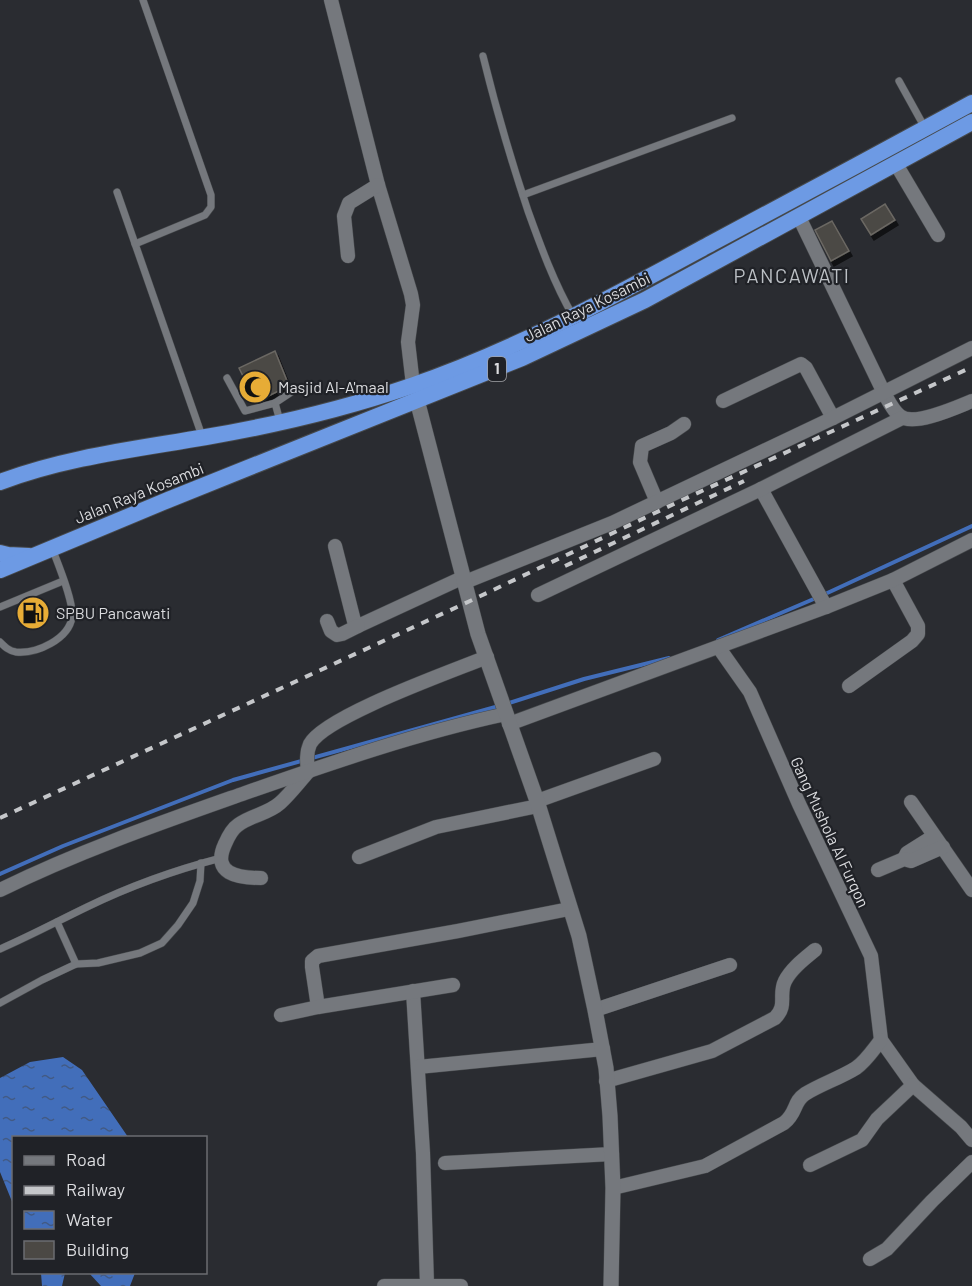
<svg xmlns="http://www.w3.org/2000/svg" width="972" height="1286" viewBox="0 0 972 1286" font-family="Barlow,sans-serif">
<defs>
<pattern id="water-ripples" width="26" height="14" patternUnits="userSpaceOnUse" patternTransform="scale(1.5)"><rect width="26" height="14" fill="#426eba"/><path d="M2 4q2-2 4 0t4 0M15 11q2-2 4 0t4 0" fill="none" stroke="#425a84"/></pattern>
<filter id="shadow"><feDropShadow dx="3" dy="5" stdDeviation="0" flood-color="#0009"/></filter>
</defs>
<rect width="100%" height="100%" fill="#2a2c31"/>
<g fill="url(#water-ripples)">
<polygon points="63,1057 82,1070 128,1137 14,1138 13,1204 0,1172 0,1078 30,1062"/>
<polygon points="41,1273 65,1273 62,1286 42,1286"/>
<polygon points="89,1273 135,1273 130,1286 101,1286"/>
</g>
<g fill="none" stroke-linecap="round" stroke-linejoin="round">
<g stroke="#426eba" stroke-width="4">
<polyline points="823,595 972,526"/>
<polyline points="718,640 816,598"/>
<polyline points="506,704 584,679 669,658"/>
<polyline points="0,874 63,846 233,780 499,706"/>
</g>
</g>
<g fill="#4b4844" stroke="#6b6863" stroke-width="1.5" filter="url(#shadow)">
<polygon points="885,204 895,220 871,235 861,219"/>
<polygon points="832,221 849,251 831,261 815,230"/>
<polygon points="275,351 289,386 256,402 239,368"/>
</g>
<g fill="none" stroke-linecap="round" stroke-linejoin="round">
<g stroke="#46494c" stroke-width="8">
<g id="service">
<path d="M483 56C496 109 511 160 528 211 541 247 554 283 573 316"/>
<polyline points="899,81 925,128"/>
<polyline points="117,192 202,436"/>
<polyline points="523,195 732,118"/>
<polyline points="135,244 205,215 211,207 211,195 143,0"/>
<polyline points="227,378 245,411 275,403 280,421"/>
<polyline points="275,403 293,391"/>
<polyline points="0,607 63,581"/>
<path d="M0 642C5 647 9 651 16 652 37 654 69 639 72 617 74 602 58 564 52 548"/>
<polyline points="57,922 76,964"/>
<path d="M0 949C30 936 58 921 87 907 130 886 175 870 221 858"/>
<polyline points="0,1003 42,980 76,964 98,963 140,953 162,943 178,925 193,903 200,881 201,863"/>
</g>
</g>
<g stroke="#46494c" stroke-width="15">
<g id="minor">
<polyline points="331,0 378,185 411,294 413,305 408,342 413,385"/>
<polyline points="896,164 938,235"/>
<path d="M799 217 884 393C888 400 893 411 900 416 914 427 957 407 972 401"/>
<polyline points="348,256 344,216 349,203 378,185"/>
<polyline points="723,401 801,364 806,368 833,418"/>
<polyline points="761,489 826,607"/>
<polyline points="657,502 640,462 642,446 671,433 684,424"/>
<polyline points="335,546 354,621 358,626 464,577"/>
<polyline points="465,582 612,523 833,418 972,348"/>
<polyline points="538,595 761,489 902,418"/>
<polyline points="327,621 331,631 337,635 342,634 358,626"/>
<polyline points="719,648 750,692 799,804 871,956 881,1040 913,1085 961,1127 972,1140"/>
<polyline points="849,686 912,641 918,634 918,626 893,580"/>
<polyline points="509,724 826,607 893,580 972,540"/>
<polyline points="537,801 654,759"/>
<polyline points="911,802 972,890"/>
<polyline points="359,857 436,827 538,806"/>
<polyline points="904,859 907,853 934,836"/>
<polyline points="878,870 904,859 911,861 943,847"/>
<path d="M261 878C238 878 211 874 225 844 228 837 232 829 238 825 251 815 268 814 280 803 290 794 299 782 308 772 307 762 306 753 310 744 325 716 453 671 487 657"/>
<path d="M0 890C79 851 163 822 245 793 331 763 417 733 506 714"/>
<polyline points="413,991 423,1153 427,1285"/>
<polyline points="318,1007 312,967 312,961 318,956 458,931 569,909"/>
<polyline points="595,1010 730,965"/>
<polyline points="281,1015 318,1007 453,985"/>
<polyline points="418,1067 603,1049"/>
<path d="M606 1081 712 1051 775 1018C788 1005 778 995 785 981 791 969 804 959 815 950"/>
<polyline points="445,1163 612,1154"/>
<polyline points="810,1165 862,1140 877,1119 913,1085"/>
<path d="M613 1188 705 1166 784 1123C797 1113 793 1102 805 1094 821 1084 840 1078 856 1068 866 1061 873 1050 881 1040"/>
<polyline points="870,1259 887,1249 932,1201 972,1162"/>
<polyline points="384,1286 461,1286"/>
</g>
</g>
<g stroke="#46494c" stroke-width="16">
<polyline id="tertiary" points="417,400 478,634 537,801 579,936 595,1010 606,1068 610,1116 613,1188 611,1286"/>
</g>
<g stroke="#46494c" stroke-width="18">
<g id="trunk">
<path d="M0 482C66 457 137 449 206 437 276 425 344 409 411 386 516 350 614 296 712 243 798 197 886 150 972 103"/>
<polyline points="0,553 8,555 29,556"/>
<polyline points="0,570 168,500 522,358 645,300 972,122"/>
</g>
</g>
<use href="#service" stroke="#75787d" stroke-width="7"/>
<use href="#minor" stroke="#75787d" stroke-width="14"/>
<use href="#tertiary" stroke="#75787d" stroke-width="15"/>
<use href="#trunk" stroke="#6d9ae4" stroke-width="16"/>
<g stroke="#c5c7ca" stroke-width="4" stroke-dasharray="8 8" stroke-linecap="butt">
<polyline points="565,566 744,481"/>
<polyline points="0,818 470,601 680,501 972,367"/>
</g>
</g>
<defs>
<g id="mosque-disc" transform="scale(1.725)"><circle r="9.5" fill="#e7ac36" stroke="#202227"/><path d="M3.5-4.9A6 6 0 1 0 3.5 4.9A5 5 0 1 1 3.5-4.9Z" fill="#111"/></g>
<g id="fuel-disc" transform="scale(1.725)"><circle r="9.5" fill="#e7ac36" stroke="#202227"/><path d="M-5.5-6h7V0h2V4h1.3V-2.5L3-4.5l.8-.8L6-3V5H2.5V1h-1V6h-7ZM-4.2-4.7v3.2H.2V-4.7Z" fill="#111"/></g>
</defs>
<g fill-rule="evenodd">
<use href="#mosque-disc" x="255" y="387"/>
<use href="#fuel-disc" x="33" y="613"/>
</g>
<g text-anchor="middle" stroke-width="4.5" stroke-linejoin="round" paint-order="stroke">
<rect fill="#202227" stroke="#a3a4a8" stroke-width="1.5" x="488" y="357" width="18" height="24" rx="4.5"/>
<g font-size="15" font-weight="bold" fill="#dbdcdf">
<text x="497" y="374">1</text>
</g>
<g font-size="16" fill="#dbdcdf" stroke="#202227">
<text transform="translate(587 307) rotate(-26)" y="6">Jalan Raya Kosambi</text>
<text transform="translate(139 493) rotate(-22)" y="6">Jalan Raya Kosambi</text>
<text transform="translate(830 832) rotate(65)" y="6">Gang Mushola Al Furqon</text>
</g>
<g font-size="16" fill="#dbdcdf" stroke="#202227" text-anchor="start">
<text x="278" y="393">Masjid Al-A'maal</text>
<text x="56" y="619">SPBU Pancawati</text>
</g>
<g font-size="20" letter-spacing="1.5" fill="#bcc0c5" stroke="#202227">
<text x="792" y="283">PANCAWATI</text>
</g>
</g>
<rect x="12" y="1136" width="195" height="138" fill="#202227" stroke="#6b6c71" stroke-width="1.5"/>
<rect x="24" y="1156" width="30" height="9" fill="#75787d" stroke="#6b6c71" stroke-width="1.5"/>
<text x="66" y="1166" font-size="18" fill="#dbdcdf">Road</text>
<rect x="24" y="1186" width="30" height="9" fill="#c5c7ca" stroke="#6b6c71" stroke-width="1.5"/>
<text x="66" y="1196" font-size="18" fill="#dbdcdf">Railway</text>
<rect x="24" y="1211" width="30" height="18" fill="url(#water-ripples)" stroke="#6b6c71" stroke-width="1.5"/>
<text x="66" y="1226" font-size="18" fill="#dbdcdf">Water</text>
<rect x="24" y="1241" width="30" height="18" fill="#4b4844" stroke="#6b6c71" stroke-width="1.5"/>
<text x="66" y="1256" font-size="18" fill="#dbdcdf">Building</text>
</svg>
